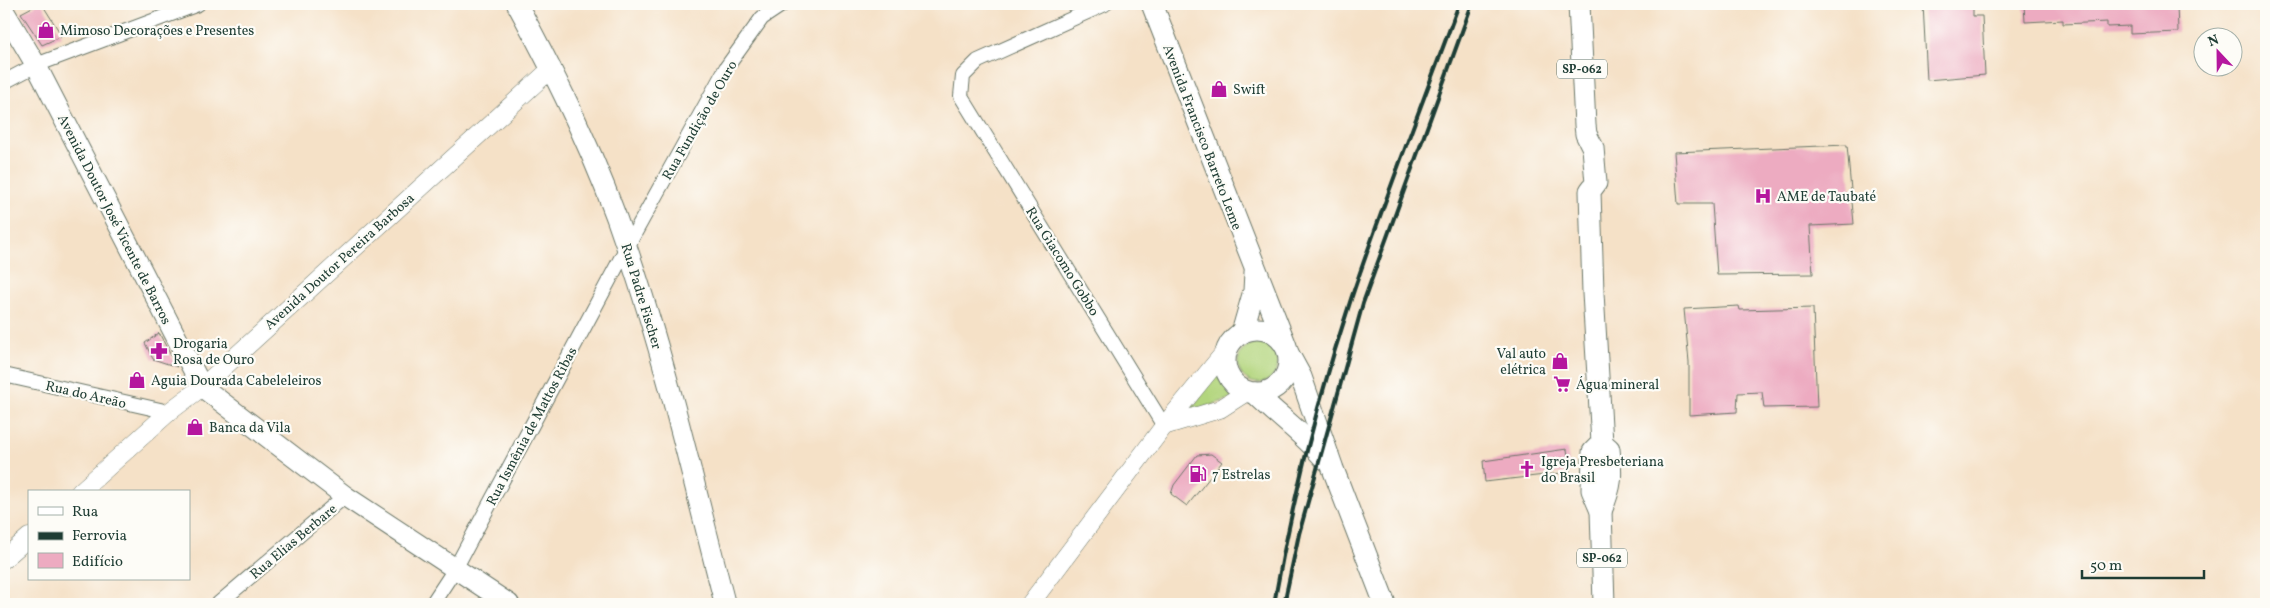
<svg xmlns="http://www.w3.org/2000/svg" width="2270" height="608" viewBox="0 0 2270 608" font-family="Vollkorn,serif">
<rect width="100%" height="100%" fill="#fdfcf7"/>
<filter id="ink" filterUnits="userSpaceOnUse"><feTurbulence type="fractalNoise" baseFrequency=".02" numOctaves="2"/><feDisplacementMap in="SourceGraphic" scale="10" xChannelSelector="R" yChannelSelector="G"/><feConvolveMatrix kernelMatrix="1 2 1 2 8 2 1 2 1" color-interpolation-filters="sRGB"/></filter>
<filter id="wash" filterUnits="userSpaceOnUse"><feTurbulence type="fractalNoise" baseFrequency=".0096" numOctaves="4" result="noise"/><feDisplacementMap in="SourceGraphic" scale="20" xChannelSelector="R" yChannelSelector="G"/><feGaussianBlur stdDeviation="1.12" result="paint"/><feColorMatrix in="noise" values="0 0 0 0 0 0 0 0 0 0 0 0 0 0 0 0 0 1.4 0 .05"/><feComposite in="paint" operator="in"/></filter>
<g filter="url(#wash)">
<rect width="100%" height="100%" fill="#f5e1c7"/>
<g fill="#b2d57d" stroke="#688958">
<circle cx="1258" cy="363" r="20"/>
<polygon points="1220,367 1227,383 1236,397 1189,412"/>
</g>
<g id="blocks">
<g fill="#edabc1">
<polygon points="38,4 42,4 62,36 42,45 21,13"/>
<polygon points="1923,4 1973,4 1973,16 1982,16 1985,75 1927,80"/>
<polygon points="2024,4 2177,4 2178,32 2130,34 2130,26 2107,27 2107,22 2063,24 2063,20 2025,22"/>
<polygon points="1847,145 1854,224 1810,226 1813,274 1717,275 1712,204 1678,204 1674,152"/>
<polygon points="1739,306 1740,310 1813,308 1817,407 1764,408 1762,392 1738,393 1737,412 1689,415 1689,362 1684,309"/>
<polygon points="159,333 177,367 153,359 145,343"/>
<polygon points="1567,449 1570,472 1485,482 1483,461"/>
<polygon points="1211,454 1222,462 1187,506 1171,494 1174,485 1197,455"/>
</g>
</g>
</g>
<g filter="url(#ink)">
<use href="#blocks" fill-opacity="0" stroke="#6a7667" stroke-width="1"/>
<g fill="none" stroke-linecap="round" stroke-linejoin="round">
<g stroke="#6a7667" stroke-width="16">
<g id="minor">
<polyline points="1105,4 978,61 963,76 961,96 1164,426"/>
<polyline points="4,82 36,65 198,4"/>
<polyline points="4,375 169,412"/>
<polyline points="218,604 345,496"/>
<polyline points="432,604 455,569 627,247 726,68 762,18 783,4"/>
</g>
</g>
<g stroke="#6a7667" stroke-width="19">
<g id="tertiary">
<polyline points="1164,426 1220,409 1248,391"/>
<polyline points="80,492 169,412 202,387 552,68"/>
<polyline points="4,559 29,537"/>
<polyline points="1030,604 1164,426 1228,348"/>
</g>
</g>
<g stroke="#6a7667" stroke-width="22">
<g id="secondary">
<path d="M517 4C559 82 599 163 627 248 667 364 694 485 725 604"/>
<polyline points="4,11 36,65 202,387 345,496 509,604"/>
</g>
</g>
<g stroke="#6a7667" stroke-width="23">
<g id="primary">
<polyline points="1152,4 1286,346"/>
<polyline points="1579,4 1585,125 1586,134 1593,148 1596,183 1590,191 1593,293 1602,443"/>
<circle cx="1257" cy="361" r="32"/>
<polyline points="1242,333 1254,291 1255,272"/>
<polyline points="1289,355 1301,377 1333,469 1385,604"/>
<path d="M1255 393C1278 416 1304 434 1325 459"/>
<polyline points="1602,443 1593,452 1592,490 1601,511 1604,604"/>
<path d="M1601 511C1612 485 1612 477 1609 449L1602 443"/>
</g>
</g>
<use href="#minor" stroke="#fff" stroke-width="14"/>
<use href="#tertiary" stroke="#fff" stroke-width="18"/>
<use href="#secondary" stroke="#fff" stroke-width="20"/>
<use href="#primary" stroke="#fff" stroke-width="21"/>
<g stroke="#1f3d34" stroke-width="4">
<path d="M1274 604C1292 501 1318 399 1351 299 1384 200 1423 102 1459 4"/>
<polyline points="1284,604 1299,534 1363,303 1472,4"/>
</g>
</g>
</g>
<defs>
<g id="shop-bare" transform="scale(1.35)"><path d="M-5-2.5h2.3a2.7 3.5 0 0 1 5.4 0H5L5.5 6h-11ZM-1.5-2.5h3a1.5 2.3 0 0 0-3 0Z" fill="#b5179e" stroke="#fdfcf7" stroke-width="2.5" paint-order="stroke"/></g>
<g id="hospital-bare" transform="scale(1.35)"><path d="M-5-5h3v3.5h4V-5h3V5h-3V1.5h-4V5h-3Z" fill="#b5179e" stroke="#fdfcf7" stroke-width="2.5" paint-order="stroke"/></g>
<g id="pharmacy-bare" transform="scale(1.35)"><path d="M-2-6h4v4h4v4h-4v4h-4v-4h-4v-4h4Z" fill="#b5179e" stroke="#fdfcf7" stroke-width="2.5" paint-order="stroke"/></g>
<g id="supermarket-bare" transform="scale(1.35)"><path d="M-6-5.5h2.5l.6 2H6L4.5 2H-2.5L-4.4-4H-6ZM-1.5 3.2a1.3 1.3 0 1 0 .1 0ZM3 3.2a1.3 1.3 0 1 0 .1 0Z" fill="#b5179e" stroke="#fdfcf7" stroke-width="2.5" paint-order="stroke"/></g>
<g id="church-bare" transform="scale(1.35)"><path d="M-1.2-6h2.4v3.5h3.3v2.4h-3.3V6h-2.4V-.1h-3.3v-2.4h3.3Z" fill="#b5179e" stroke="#fdfcf7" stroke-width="2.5" paint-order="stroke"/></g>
<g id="fuel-bare" transform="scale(1.35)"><path d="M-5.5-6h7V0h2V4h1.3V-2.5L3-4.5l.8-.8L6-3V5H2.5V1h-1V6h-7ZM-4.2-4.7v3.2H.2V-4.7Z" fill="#b5179e" stroke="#fdfcf7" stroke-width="2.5" paint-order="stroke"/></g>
</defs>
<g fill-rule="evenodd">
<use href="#shop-bare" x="46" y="30"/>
<use href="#shop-bare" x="1219" y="89"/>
<use href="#hospital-bare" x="1763" y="196"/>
<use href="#pharmacy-bare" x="159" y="351"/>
<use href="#shop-bare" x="1560" y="361"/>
<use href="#shop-bare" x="137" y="380"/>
<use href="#supermarket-bare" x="1562" y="384"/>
<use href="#shop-bare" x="195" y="427"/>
<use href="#church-bare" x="1527" y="469"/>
<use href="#fuel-bare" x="1198" y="474"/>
</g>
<g text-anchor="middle" stroke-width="4.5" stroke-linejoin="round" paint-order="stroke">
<g fill="#fdfcf7" stroke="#62766e" stroke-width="1">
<rect x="1557" y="59.5" width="50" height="19" rx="4"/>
<rect x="1577" y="548.5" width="50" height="19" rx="4"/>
</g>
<g font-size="12" font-weight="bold" fill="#1f3d34">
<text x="1582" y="73">SP-062</text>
<text x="1602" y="562">SP-062</text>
</g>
<g font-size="14" fill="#1f3d34" stroke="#fdfcf7" text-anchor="start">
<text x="60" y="35">Mimoso Decorações e Presentes</text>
<text x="1233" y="94">Swift</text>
<text x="1777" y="201">AME de Taubaté</text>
<text x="173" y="348">Drogaria<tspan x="173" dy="16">Rosa de Ouro</tspan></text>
<text x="1546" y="358" text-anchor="end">Val auto<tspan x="1546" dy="16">elétrica</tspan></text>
<text x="151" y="385">Aguia Dourada Cabeleleiros</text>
<text x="1576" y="389">Água mineral</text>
<text x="209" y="432">Banca da Vila</text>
<text x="1541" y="466">Igreja Presbeteriana<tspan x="1541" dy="16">do Brasil</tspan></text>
<text x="1212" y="479">7 Estrelas</text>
</g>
<g font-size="14" fill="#1f3d34" stroke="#fdfcf7">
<text transform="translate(699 120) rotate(-60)" y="5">Rua Fundição de Ouro</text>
<text transform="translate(1203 137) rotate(69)" y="5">Avenida Francisco Barreto Leme</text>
<text transform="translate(115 219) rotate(63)" y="5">Avenida Doutor José Vicente de Barros</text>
<text transform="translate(339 261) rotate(-42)" y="5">Avenida Doutor Pereira Barbosa</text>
<text transform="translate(1063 261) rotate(58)" y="5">Rua Giacomo Gobbo</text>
<text transform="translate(642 296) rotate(73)" y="5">Rua Padre Fischer</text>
<text transform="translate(86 394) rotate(13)" y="5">Rua do Areão</text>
<text transform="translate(531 426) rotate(-62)" y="5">Rua Ismênia de Mattos Ribas</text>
<text transform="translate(293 541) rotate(-40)" y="5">Rua Elias Berbare</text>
</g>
</g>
<rect width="2270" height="608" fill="none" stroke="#fdfcf7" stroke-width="20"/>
<rect x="28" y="490" width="162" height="90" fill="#fdfcf7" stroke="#a4b0a9"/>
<rect x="38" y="507" width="25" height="8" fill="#ffffff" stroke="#a4b0a9"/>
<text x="72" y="516" font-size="15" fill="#1f3d34">Rua</text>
<rect x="38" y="532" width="25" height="8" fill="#1f3d34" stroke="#a4b0a9"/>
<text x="72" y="540" font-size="15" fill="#1f3d34">Ferrovia</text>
<rect x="38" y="553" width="25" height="15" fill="#edabc1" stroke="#a4b0a9"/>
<text x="72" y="566" font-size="15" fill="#1f3d34">Edifício</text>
<g transform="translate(2218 52) rotate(338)"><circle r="24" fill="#fdfcf7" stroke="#a4b0a9"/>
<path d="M0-4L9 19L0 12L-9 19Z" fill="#b5179e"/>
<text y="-8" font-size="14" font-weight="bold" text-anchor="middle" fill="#1f3d34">N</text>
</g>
<path d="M2082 570v8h122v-8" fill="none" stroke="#1f3d34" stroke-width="2.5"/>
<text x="2090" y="570" font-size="15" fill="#1f3d34" stroke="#fdfcf7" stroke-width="4" paint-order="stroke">50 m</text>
</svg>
